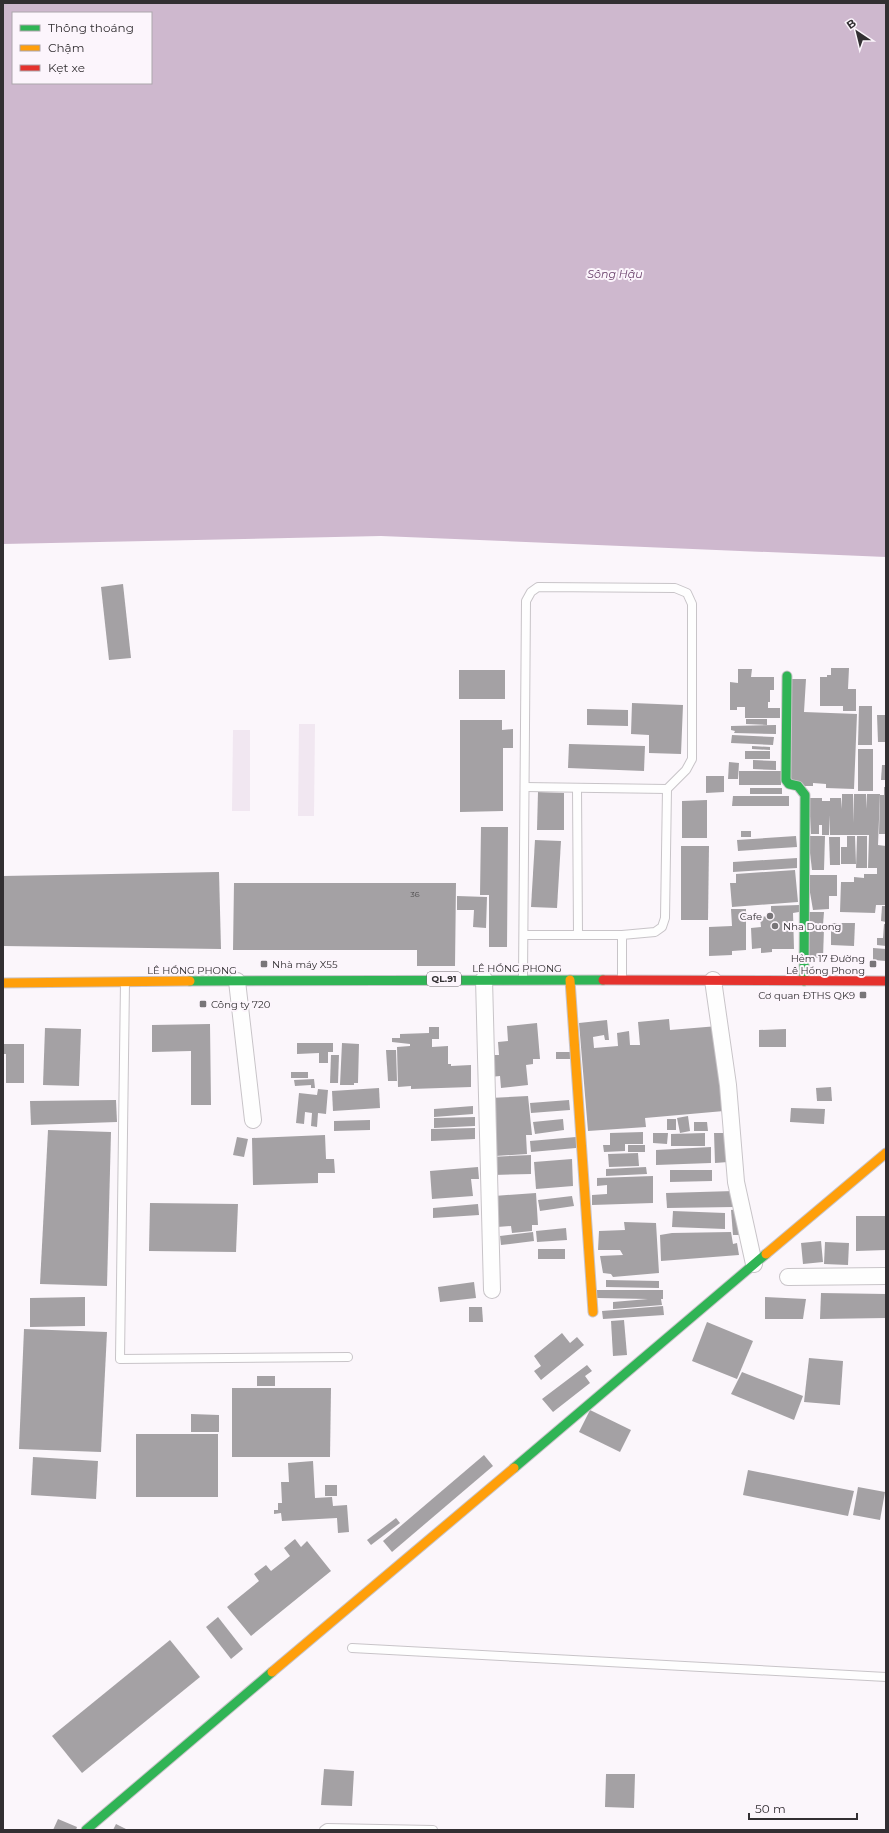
<svg xmlns="http://www.w3.org/2000/svg" width="889" height="1833" viewBox="0 0 889 1833" font-family="Montserrat,sans-serif">
<rect width="100%" height="100%" fill="#fbf6fb"/>
<g fill="#f1e7f1">
<polygon points="299,724 315,724 314,816 298,816"/>
<polygon points="233,730 250,730 250,811 232,811"/>
</g>
<path fill="#ceb8ce" fill-rule="evenodd" d="M3 3H886V557L381 536 3 544ZM13 13H151V83H13Z"/>
<g fill="#a4a1a4">
<polygon points="123,584 131,658 109,660 101,587"/>
<polygon points="831,668 849,668 848,689 856,689 856,711 843,711 843,706 820,706 820,677 827,677 827,675 831,675"/>
<polygon points="738,669 752,669 751,677 774,677 774,690 770,690 770,702 768,702 768,708 780,708 780,718 745,718 745,707 737,707 737,710 730,710 730,682 738,683"/>
<rect x="459" y="670" width="46" height="29"/>
<polygon points="792,679 806,679 804,712 857,714 854,789 826,788 826,784 813,783 813,786 803,786 787,782"/>
<polygon points="632,703 683,705 681,754 649,753 649,735 631,734"/>
<polygon points="859,706 872,706 872,745 858,745"/>
<polygon points="587,709 628,710 628,726 587,725"/>
<polygon points="877,715 886,715 886,742 878,742"/>
<polygon points="746,719 767,719 767,725 746,724"/>
<polygon points="460,720 502,720 502,730 513,729 513,748 503,748 503,811 460,812"/>
<polygon points="776,725 776,734 734,733 735,731 731,730 731,726"/>
<polygon points="732,735 774,737 773,745 731,743"/>
<polygon points="569,744 645,746 644,771 568,768"/>
<polygon points="752,746 770,747 770,750 752,749"/>
<rect x="858" y="749" width="15" height="42"/>
<rect x="745" y="751" width="25" height="8"/>
<polygon points="753,760 776,761 776,770 753,769"/>
<polygon points="729,762 739,763 738,779 728,779"/>
<polygon points="882,765 886,765 886,780 881,780"/>
<rect x="739" y="771" width="42" height="14"/>
<polygon points="706,776 724,776 724,792 706,793"/>
<polygon points="884,787 886,787 886,834 879,834 880,795 884,795"/>
<rect x="750" y="788" width="32" height="6"/>
<polygon points="538,792 564,793 564,830 537,830"/>
<polygon points="842,794 853,794 853,823 854,794 866,794 866,809 867,794 880,794 878,845 886,846 886,905 876,905 875,913 840,912 841,882 854,882 854,877 864,878 864,874 877,874 877,868 868,868 869,835 830,835 829,815 829,835 822,835 822,801 830,801 830,798 841,798 842,809"/>
<polygon points="733,796 789,796 789,806 732,806"/>
<polygon points="809,798 822,798 822,825 819,825 819,834 811,834"/>
<polygon points="707,800 707,838 682,838 682,801"/>
<polygon points="481,827 508,827 507,947 489,947 489,895 480,895"/>
<rect x="741" y="831" width="10" height="6"/>
<polygon points="796,836 797,847 738,851 737,840"/>
<polygon points="808,836 825,836 824,870 812,870"/>
<polygon points="847,836 855,836 856,864 841,864 841,847 847,847"/>
<polygon points="857,836 867,836 867,868 856,868"/>
<polygon points="829,837 840,837 840,865 830,865"/>
<polygon points="535,840 561,841 557,908 531,907"/>
<polygon points="681,846 709,846 708,920 681,920"/>
<polygon points="797,858 797,868 733,872 733,862"/>
<polygon points="795,870 798,902 732,907 730,883 736,883 736,874"/>
<polygon points="219,872 221,949 3,946 3,876"/>
<polygon points="807,875 837,875 837,896 829,896 829,909 813,910"/>
<polygon points="234,883 456,883 455,966 417,966 417,950 233,950"/>
<polygon points="457,896 487,897 486,928 473,927 474,910 457,910"/>
<polygon points="799,905 799,912 793,913 794,949 772,949 772,952 761,953 761,948 752,949 751,928 761,927 760,917 771,916 771,906"/>
<polygon points="882,906 886,906 886,922 881,921"/>
<polygon points="731,909 746,909 746,950 732,951 732,955 709,956 709,927 732,926"/>
<polygon points="806,912 824,912 823,925 806,924"/>
<polygon points="831,923 855,923 854,946 831,945"/>
<polygon points="884,924 886,924 886,946 877,945 877,938 883,938"/>
<polygon points="808,927 824,928 823,958 807,957"/>
<polygon points="873,948 886,949 886,961 873,960"/>
<polygon points="669,1019 670,1030 718,1026 724,1111 645,1118 646,1127 588,1131 579,1023 607,1020 609,1040 605,1040 604,1035 593,1037 594,1048 618,1046 617,1033 629,1031 630,1045 640,1045 638,1022"/>
<polygon points="537,1023 540,1059 533,1059 533,1064 526,1065 528,1085 501,1088 500,1076 490,1077 493,1055 499,1055 498,1042 508,1041 507,1026"/>
<polygon points="210,1024 211,1105 191,1105 191,1051 152,1052 152,1025"/>
<polygon points="429,1027 439,1027 439,1039 432,1039 432,1047 448,1046 448,1064 451,1064 451,1066 471,1065 471,1087 411,1089 411,1086 398,1087 397,1047 410,1046 410,1044 392,1042 392,1038 400,1038 400,1034 429,1033"/>
<polygon points="45,1028 81,1029 79,1086 43,1085"/>
<polygon points="786,1029 786,1047 759,1047 759,1030"/>
<polygon points="297,1043 333,1043 333,1052 328,1052 328,1063 319,1063 319,1053 297,1054"/>
<polygon points="342,1043 359,1044 358,1083 354,1083 354,1085 340,1085"/>
<polygon points="3,1044 24,1044 24,1083 6,1083 6,1054 3,1054"/>
<polygon points="386,1050 396,1050 397,1081 388,1081"/>
<rect x="556" y="1052" width="14" height="7"/>
<polygon points="331,1055 339,1055 338,1083 330,1083"/>
<rect x="291" y="1072" width="17" height="6"/>
<polygon points="314,1079 315,1088 311,1088 311,1085 295,1086 294,1080"/>
<polygon points="831,1087 832,1101 817,1101 816,1088"/>
<polygon points="379,1088 380,1108 333,1111 332,1091"/>
<polygon points="318,1089 328,1090 326,1114 318,1113 317,1127 311,1126 312,1113 305,1112 304,1124 296,1123 299,1093 317,1095"/>
<polygon points="528,1096 532,1135 526,1135 527,1154 495,1156 490,1098"/>
<polygon points="116,1100 117,1122 31,1125 30,1101"/>
<polygon points="569,1100 570,1110 531,1113 530,1103"/>
<polygon points="473,1106 473,1114 434,1117 434,1109"/>
<polygon points="791,1108 825,1109 824,1124 790,1122"/>
<polygon points="688,1116 690,1131 680,1133 677,1118"/>
<polygon points="475,1117 475,1126 434,1128 434,1118"/>
<polygon points="563,1119 564,1130 535,1134 533,1122"/>
<rect x="667" y="1119" width="9" height="11"/>
<polygon points="370,1120 370,1130 334,1131 334,1121"/>
<polygon points="694,1122 707,1122 708,1131 694,1131"/>
<polygon points="475,1128 475,1139 431,1141 431,1129"/>
<polygon points="48,1130 111,1132 107,1286 40,1284"/>
<polygon points="643,1132 643,1144 625,1144 625,1151 604,1152 603,1145 610,1145 610,1133"/>
<polygon points="653,1133 668,1133 667,1144 653,1143"/>
<polygon points="705,1133 705,1146 671,1146 671,1134"/>
<polygon points="714,1133 726,1133 728,1162 715,1163"/>
<polygon points="325,1135 326,1159 334,1159 335,1173 318,1173 318,1183 253,1185 252,1138"/>
<polygon points="237,1137 248,1139 244,1157 233,1155"/>
<polygon points="576,1137 576,1148 531,1152 530,1141"/>
<rect x="628" y="1145" width="17" height="7"/>
<polygon points="711,1147 711,1163 656,1165 656,1150"/>
<polygon points="638,1153 639,1166 609,1167 608,1154"/>
<polygon points="531,1155 531,1174 493,1175 490,1157"/>
<polygon points="572,1159 573,1186 536,1189 534,1162"/>
<polygon points="478,1167 479,1179 471,1179 473,1196 432,1199 430,1171"/>
<polygon points="646,1167 647,1174 606,1176 606,1169"/>
<polygon points="670,1170 712,1170 712,1181 670,1182"/>
<polygon points="653,1176 653,1203 592,1205 592,1195 607,1194 607,1185 597,1186 597,1178"/>
<polygon points="734,1191 734,1207 667,1208 666,1193"/>
<polygon points="536,1193 538,1225 532,1225 532,1231 512,1233 511,1226 497,1227 494,1196"/>
<polygon points="572,1196 574,1206 540,1211 538,1200"/>
<polygon points="150,1203 238,1204 236,1252 149,1251"/>
<polygon points="478,1204 479,1215 433,1218 433,1208"/>
<polygon points="739,1209 742,1235 733,1235 731,1210"/>
<polygon points="673,1211 725,1213 725,1229 672,1227"/>
<polygon points="856,1216 886,1216 886,1250 856,1251"/>
<polygon points="624,1222 656,1223 659,1273 613,1277 611,1274 603,1273 600,1256 623,1255 620,1250 598,1250 599,1231 625,1230"/>
<polygon points="566,1228 567,1240 537,1242 536,1231"/>
<polygon points="533,1232 534,1241 501,1245 500,1236"/>
<polygon points="731,1232 733,1244 737,1243 739,1255 661,1261 660,1235 672,1233"/>
<polygon points="821,1241 823,1262 803,1264 801,1243"/>
<polygon points="825,1242 849,1243 848,1265 824,1264"/>
<rect x="538" y="1249" width="27" height="10"/>
<polygon points="606,1280 659,1281 659,1288 606,1287"/>
<polygon points="474,1282 476,1298 440,1302 438,1287"/>
<polygon points="597,1290 663,1290 663,1299 661,1299 662,1305 613,1309 613,1302 648,1299 597,1298"/>
<polygon points="821,1293 886,1294 886,1318 820,1319"/>
<polygon points="85,1297 85,1326 30,1327 30,1298"/>
<polygon points="765,1297 806,1299 803,1319 765,1319"/>
<polygon points="663,1306 664,1315 603,1319 602,1311"/>
<polygon points="469,1307 482,1307 483,1322 469,1322"/>
<polygon points="624,1320 627,1355 613,1356 611,1321"/>
<polygon points="707,1322 753,1341 737,1379 692,1361"/>
<polygon points="24,1329 107,1332 101,1452 19,1449"/>
<polygon points="562,1333 570,1343 577,1337 584,1345 541,1380 534,1371 541,1366 534,1356"/>
<polygon points="809,1358 843,1361 840,1405 804,1402"/>
<polygon points="587,1365 592,1371 585,1376 590,1383 553,1412 542,1399"/>
<polygon points="742,1372 803,1396 794,1420 731,1394"/>
<rect x="257" y="1376" width="18" height="10"/>
<polygon points="232,1388 331,1388 330,1457 232,1457"/>
<polygon points="590,1410 631,1430 620,1452 579,1432"/>
<polygon points="191,1414 219,1415 219,1432 191,1432"/>
<rect x="136" y="1434" width="82" height="63"/>
<polygon points="484,1455 493,1466 392,1552 383,1541"/>
<polygon points="33,1457 98,1461 96,1499 31,1495"/>
<polygon points="313,1461 315,1498 332,1497 333,1506 347,1505 349,1532 338,1533 337,1518 282,1521 281,1513 274,1514 274,1510 278,1510 278,1503 282,1503 281,1482 289,1482 288,1463"/>
<polygon points="748,1470 854,1491 848,1516 743,1495"/>
<rect x="325" y="1485" width="12" height="11"/>
<polygon points="858,1487 885,1492 880,1520 853,1515"/>
<polygon points="396,1518 400,1523 371,1545 367,1540"/>
<polygon points="295,1539 301,1547 307,1541 331,1571 251,1636 227,1607 259,1581 254,1574 266,1565 271,1571 290,1556 284,1548"/>
<polygon points="218,1617 243,1649 231,1659 206,1627"/>
<polygon points="170,1640 200,1677 82,1773 52,1736"/>
<polygon points="324,1769 354,1771 352,1806 321,1805"/>
<polygon points="606,1774 635,1774 634,1808 605,1807"/>
<polygon points="58,1819 77,1827 76,1830 53,1830"/>
<polygon points="116,1824 128,1830 113,1830"/>
</g>
<g fill="none" stroke-linecap="round" stroke-linejoin="round">
<g stroke="#c8c4c8" stroke-width="10">
<g id="lane">
<polyline points="525,787 667,789"/>
<polyline points="577,788 578,935 622,935"/>
<polyline points="524,935 578,935"/>
<polyline points="523,977 526,601 531,592 538,587 675,588 687,593 692,604 692,759 686,770 667,789 665,918 662,927 655,932 622,935 622,979"/>
<polyline points="125,982 120,1359 348,1357"/>
<polyline points="352,1648 886,1677"/>
<polyline points="324,1830 327,1828 433,1830"/>
</g>
</g>
<g stroke="#c8c4c8" stroke-width="18">
<g id="street">
<polyline points="484,979 492,1290"/>
<polyline points="713,980 728,1085 736,1182 754,1264"/>
<polyline points="237,981 253,1120"/>
<polyline points="788,1277 886,1276"/>
</g>
</g>
<g stroke="#c8c4c8" stroke-width="11">
<g id="fast">
<polyline points="787,676 786,780 789,784 798,786 805,795 804,981"/>
<polyline points="190,981 603,980"/>
<polyline points="514,1468 766,1254"/>
<polyline points="86,1830 272,1672"/>
</g>
</g>
<g stroke="#c8c4c8" stroke-width="11">
<g id="slow">
<polyline points="570,980 593,1312"/>
<polyline points="3,983 190,981"/>
<polyline points="766,1254 886,1153"/>
<polyline points="272,1672 514,1468"/>
</g>
</g>
<g stroke="#c8c4c8" stroke-width="11">
<polyline id="jam" points="603,980 886,981"/>
</g>
<use href="#lane" stroke="#fefefe" stroke-width="8"/>
<use href="#street" stroke="#fefefe" stroke-width="16"/>
<use href="#fast" stroke="#30b455" stroke-width="9"/>
<use href="#slow" stroke="#ff9f0a" stroke-width="9"/>
<use href="#jam" stroke="#e5322d" stroke-width="9"/>
</g>
<g fill="#787578" stroke="#fcf5fc" stroke-width="1.5">
<circle cx="770" cy="916" r="4"/>
<circle cx="775" cy="926" r="4"/>
<rect x="260" y="960" width="8" height="8" rx="2"/>
<rect x="869" y="960" width="8" height="8" rx="2"/>
<rect x="859" y="991" width="8" height="8" rx="2"/>
<rect x="199" y="1000" width="8" height="8" rx="2"/>
</g>
<g text-anchor="middle" stroke-width="4" stroke-linejoin="round" paint-order="stroke">
<g font-size="8" fill="#4e4c4e">
<text x="415" y="897">36</text>
</g>
<rect fill="#fcf5fc" stroke="#6f6a6f" stroke-width="1" x="427" y="972" width="34" height="14" rx="3"/>
<g font-size="9" font-weight="bold" fill="#322f32">
<text x="444" y="982">QL.91</text>
</g>
<g font-size="10" fill="#322f32" stroke="#fcf5fc" text-anchor="end">
<text x="762" y="920">Cafe</text>
<text x="783" y="930" text-anchor="start">Nha Duong</text>
<text x="865" y="962">Hẻm 17 Đường<tspan x="865" dy="12">Lê Hồng Phong</tspan></text>
<text x="272" y="968" text-anchor="start">Nhà máy X55</text>
<text x="855" y="999">Cơ quan ĐTHS QK9</text>
<text x="211" y="1008" text-anchor="start">Công ty 720</text>
</g>
<g font-size="10" fill="#322f32" stroke="#fcf5fc">
<text x="517" y="972">LÊ HỒNG PHONG</text>
<text x="192" y="974">LÊ HỒNG PHONG</text>
</g>
<g font-size="11" font-style="italic" fill="#6b426c" stroke="#fcf5fc">
<text x="615" y="278">Sông Hậu</text>
</g>
</g>
<rect width="889" height="1833" fill="none" stroke="#322f32" stroke-width="8"/>
<rect x="12" y="12" width="140" height="72" fill="#fcf5fc" stroke="#aba6ab"/>
<rect x="20" y="25" width="20" height="6" fill="#30b455" stroke="#aba6ab"/>
<text x="48" y="32" font-size="12" fill="#322f32">Thông thoáng</text>
<rect x="20" y="45" width="20" height="6" fill="#ff9f0a" stroke="#aba6ab"/>
<text x="48" y="52" font-size="12" fill="#322f32">Chậm</text>
<rect x="20" y="65" width="20" height="6" fill="#e5322d" stroke="#aba6ab"/>
<text x="48" y="72" font-size="12" fill="#322f32">Kẹt xe</text>
<g transform="translate(857 32) rotate(325)" stroke="#fcf5fc" stroke-width="3" paint-order="stroke">
<path d="M0-3L7 15L0 10L-7 15Z" fill="#322f32"/>
<text y="-6" font-size="11" font-weight="bold" text-anchor="middle" fill="#322f32">B</text>
</g>
<path d="M749 1813v6h108v-6" fill="none" stroke="#322f32" stroke-width="2"/>
<text x="755" y="1813" font-size="12" fill="#322f32" stroke="#fcf5fc" stroke-width="3" paint-order="stroke">50 m</text>
</svg>
